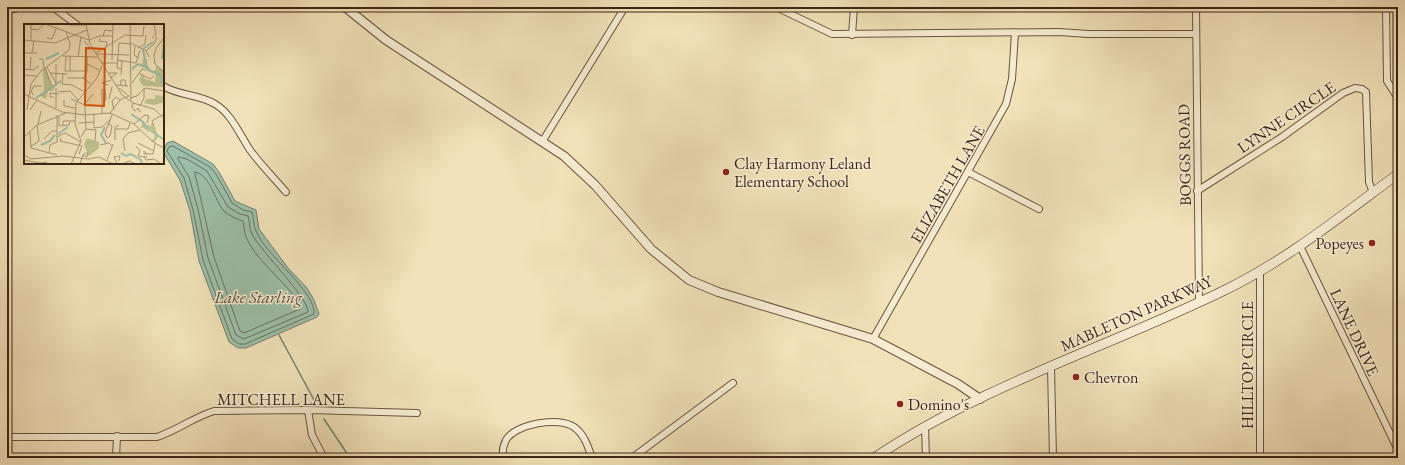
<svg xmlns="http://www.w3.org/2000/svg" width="1405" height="465" viewBox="0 0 1405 465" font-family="'EB Garamond',serif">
<rect width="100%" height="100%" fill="#f1e2b9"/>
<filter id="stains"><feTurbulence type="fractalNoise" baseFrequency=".005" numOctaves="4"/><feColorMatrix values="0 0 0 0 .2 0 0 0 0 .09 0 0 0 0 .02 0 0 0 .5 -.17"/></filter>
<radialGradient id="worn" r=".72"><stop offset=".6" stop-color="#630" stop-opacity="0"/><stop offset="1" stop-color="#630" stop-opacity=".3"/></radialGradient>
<polygon fill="#9cbfa9" stroke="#76816f" points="173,141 213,164 219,172 235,201 256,210 259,229 288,268 307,288 314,300 319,314 317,317 246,348 238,348 229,342 199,261 190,211 180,180 163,152 167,143"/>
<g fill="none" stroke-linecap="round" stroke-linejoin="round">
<g stroke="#6c7260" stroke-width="1">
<path d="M173 146 210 167 216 174 232 203 243 210 252 212C254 218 253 225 256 231 265 255 316 291 314 314L245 344H239L232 339 203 260 193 210 184 178 167 151 169 147Z"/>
<path d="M179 157 187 159 207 171 228 207 240 214 248 216C250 222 249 229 252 234 261 252 309 298 308 312L244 339 236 335 208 258 198 209 189 177 178 159Z"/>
<path d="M195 172C211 175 214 200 224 211 229 216 237 219 243 221 244 225 244 230 245 234 253 259 287 282 301 306L300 309 244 333 240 331 214 257Z"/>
</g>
<g stroke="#76816f" stroke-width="1.5">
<polyline points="279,335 314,400"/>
<polyline points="324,419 350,458"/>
</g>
<g stroke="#6a5440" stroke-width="8">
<g id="minor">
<polyline points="53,7 77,25"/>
<polyline points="776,7 832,34 1059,32 1088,34 1196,34"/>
<polyline points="1196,7 1199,302"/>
<polyline points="1386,7 1387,81 1398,98"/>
<polyline points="7,11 21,7"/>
<polyline points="852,35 854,7"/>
<path d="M163 86C179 96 199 94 215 104 231 113 240 135 250 150 261 165 274 178 286 192"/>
<polyline points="542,142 625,7"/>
<polyline points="968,172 1039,209"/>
<polyline points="1197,191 1282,137 1343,93 1355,88 1362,89 1366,92 1369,182 1373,193"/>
<polyline points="1300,246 1398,450"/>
<polyline points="873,339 1006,104 1012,79 1015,33"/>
<polyline points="1051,367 1053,458"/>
<polyline points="308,410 312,435 324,458"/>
<polyline points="925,427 926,458"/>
<path d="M7 437H157C178 430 194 417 214 411L308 410 417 413"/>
<polyline points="116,458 117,436"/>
<path d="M503 458C502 452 503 446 506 440 515 424 559 416 574 427 584 434 588 446 592 458"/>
<polyline points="632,458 733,383"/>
<polyline points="1260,458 1260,271"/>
</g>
</g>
<g stroke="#6a5440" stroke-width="10">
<polyline id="tertiary" points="345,7 386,40 564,156 595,185 651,249 689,280 718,292 873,339 958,384 980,399"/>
</g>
<g stroke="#3d2517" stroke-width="10">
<path id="secondary" d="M874 458C982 385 1109 347 1225 290 1287 260 1342 215 1398 174"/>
</g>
<use href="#minor" stroke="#f6ecd2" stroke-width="6"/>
<use href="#tertiary" stroke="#f6ecd2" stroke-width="8"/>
<use href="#secondary" stroke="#f6ecd2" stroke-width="9"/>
</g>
<g fill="#8f2418" stroke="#f6ecd2" stroke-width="1.5">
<circle cx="726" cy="172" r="4"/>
<circle cx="1372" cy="243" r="4"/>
<circle cx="1076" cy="377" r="4"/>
<circle cx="900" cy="404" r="4"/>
</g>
<g text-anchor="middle" stroke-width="3" stroke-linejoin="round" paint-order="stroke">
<g font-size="16" fill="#3d2517" stroke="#f6ecd2">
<text transform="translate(1286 117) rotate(-34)" y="6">LYNNE CIRCLE</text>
<text transform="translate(1184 155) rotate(-91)" y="6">BOGGS ROAD</text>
<text transform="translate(947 184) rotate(-60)" y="6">ELIZABETH LANE</text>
<text transform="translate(1136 313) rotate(-24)" y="6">MABLETON PARKWAY</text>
<text transform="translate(1355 332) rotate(65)" y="6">LANE DRIVE</text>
<text transform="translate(1247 365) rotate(-90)" y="6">HILLTOP CIRCLE</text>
<text x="281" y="405">MITCHELL LANE</text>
</g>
<g font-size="16" fill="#3d2517" stroke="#f6ecd2" text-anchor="start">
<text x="734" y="169">Clay Harmony Leland<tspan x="734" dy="18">Elementary School</tspan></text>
<text x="1364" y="249" text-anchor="end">Popeyes</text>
<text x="1084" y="383">Chevron</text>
<text x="908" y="410">Domino's</text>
</g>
<g font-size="17" font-style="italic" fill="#554c3c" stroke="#f6ecd2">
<text x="258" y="303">Lake Starling</text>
</g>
</g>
<g transform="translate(24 24)">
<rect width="140" height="140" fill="#f1e2b9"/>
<path d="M119 35H123V42L128 47 132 46V41L140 47V63L119 62 115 56 118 50 121 55 131 58 132 50 121 46 122 43 118 42ZM22 44 27 61H32L29 67H24L22 75 15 71 20 67 19 46ZM131 71 140 72V78L130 81 120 79 122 75H131ZM119 97 123 101 131 103 134 113 130 119 127 116 130 115 131 110 128 105 124 108 121 103 117 104ZM63 114 75 118V124L65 132 60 121Z" fill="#bdc28d"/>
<path fill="none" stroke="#9cbfa9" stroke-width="2" d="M119 25 129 18M119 26 122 41 126 47 137 52V59M22 35 35 29M138 35 140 19M108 45 114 40 124 44M12 74 37 57M107 90 119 98 122 105M81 103 77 111 82 119M126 106 139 115M34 110 44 103M17 121 26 117 31 111M97 129 102 132 107 130 117 136 118 140"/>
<path fill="none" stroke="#a99678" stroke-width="1" d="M21 0 65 16 75 12H88M62 0 66 20 98 71 109 79 130 85 140 94M105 0H128M46 1H62M106 1 107 77M7 5 14 6 20 0M79 12 81 6 88 7M23 14 28 15 32 5M76 14 75 17 83 18 82 24M128 14 132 11 130 0M140 14 132 24 130 32 131 40 140 48M0 16 31 19 63 6M7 17V0M60 17 66 24 61 25M111 22 110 31 115 34M114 24 121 20 122 11M122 27 130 20 133 13M0 29H13M8 29 10 17M72 29 101 11 119 12 120 2M73 30 105 31M39 32 73 33M54 33 57 13M15 35H19L20 45M88 36 89 0M93 36 112 39 116 26M77 39H93M63 40 75 46M23 43 32 59M21 44 28 62M0 45 9 46 15 42M98 45 93 44 95 19 109 20 122 27 125 33M6 46 7 33M41 47H63M41 47 42 32M46 47V32M26 49 43 50M39 49 38 60 48 61 61 68M85 49H93L86 54M115 49 126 55 130 52M0 51 13 52M97 51 98 36M43 54H59L67 60M59 54 63 48V33M108 59 118 45 121 46M32 61V40M84 61 78 59 87 56M92 61 104 62M97 61V56H101L102 62M95 64 105 72M78 65V90M34 68 46 67 54 76M0 70 38 88 61 91 86 89 96 76 105 72M9 71 7 67 10 62H18M30 73H26V69L34 70M106 74 113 72 121 64 140 67M47 75 61 81 62 105 57 113M85 75 88 63M40 76V82L51 84M79 77 82 76 81 65M109 79 108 83 111 87 114 84 116 88M61 80 69 70M116 82 120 74V64M32 84V64M3 86 7 60 17 47 45 26 46 20 42 8M6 86 13 76M90 86 88 77 92 73 96 76M86 89 110 100 129 118 140 124M35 93V102L45 101 46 98M55 99 70 98M85 100 88 102 86 112 83 114 81 109 88 91M110 100 121 91 125 92 123 99M127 100 130 102 128 97 140 90M14 101 17 87M39 102V97H51M70 104 78 103 86 96M70 104V90M62 105 72 106 71 117M91 105H104L106 99M6 108 7 124 33 131M0 113 13 101 42 89M33 113 41 109 57 118M37 114 36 117 58 122 55 130M20 115 28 107H33M91 116V103L95 101M114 119 130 127M76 121 85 119 88 122M112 122 116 127 114 132 123 133M6 123 15 117 13 101M101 127 99 115 104 109 116 106M25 129 26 121 33 118V91M123 130 120 127V130H129L131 120M0 131 7 135 39 132 65 135 75 133 89 140M120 133 122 136 130 135 137 140M0 136 16 139 23 138M83 136 89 120M93 139 90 133 96 132 95 137M47 140 57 117 51 100 52 79 73 54 78 42M56 140 59 131 62 129H64L63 133 59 131M99 140 105 137 112 140"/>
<path fill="#d7540d" fill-opacity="0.15" stroke="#d7540d" stroke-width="2" d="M62 24 81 25 80 82 61 81Z"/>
<rect width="140" height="140" fill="none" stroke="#3d2517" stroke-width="2"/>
</g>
<rect width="1405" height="465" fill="none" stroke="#f1e2b9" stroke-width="24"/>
<rect x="8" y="8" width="1389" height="449" fill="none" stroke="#3d2517" stroke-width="2"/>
<rect x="12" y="12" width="1381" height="441" fill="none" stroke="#3d2517"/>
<rect width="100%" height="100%" filter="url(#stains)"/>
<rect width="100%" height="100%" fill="url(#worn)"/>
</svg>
